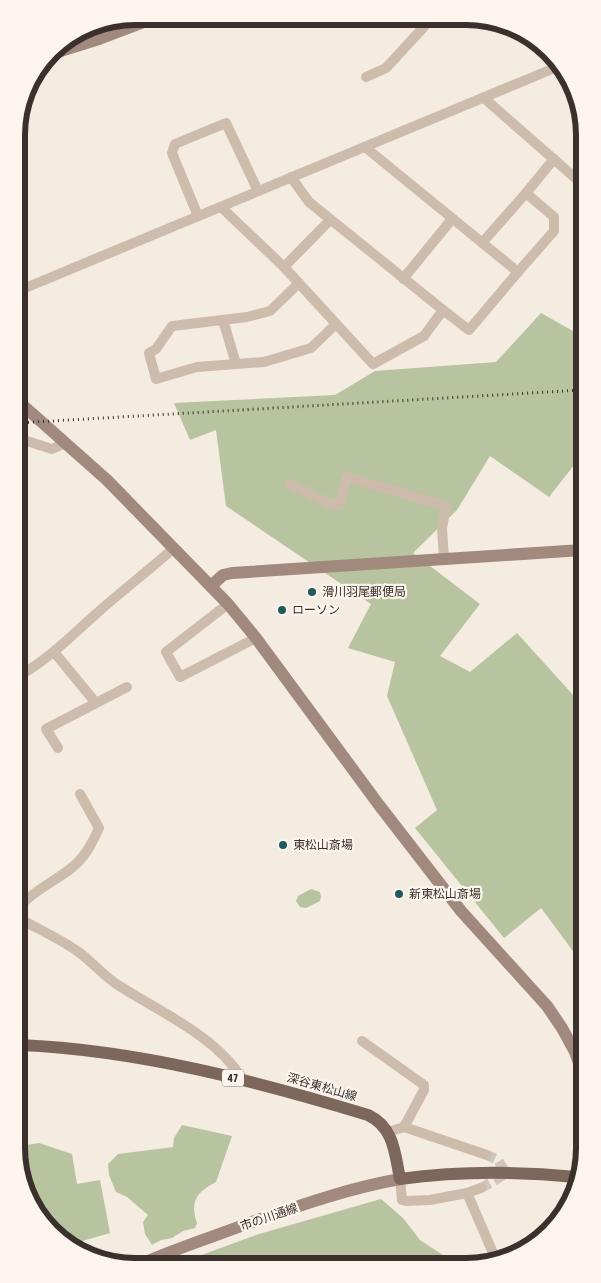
<svg xmlns="http://www.w3.org/2000/svg" width="601" height="1283" viewBox="0 0 601 1283" font-family="'Asap Condensed','Noto Sans JP',sans-serif">
<rect width="100%" height="100%" fill="#f4ebe1"/>
<g fill="#b8c4a0">
<polygon points="541,313 580,335 581,334 582,455 549,497 490,456 457,510 413,553 480,604 440,656 470,672 517,633 583,706 584,966 541,908 504,938 415,828 437,810 387,696 395,662 348,648 371,604 226,506 216,430 190,440 174,403 335,395 375,371 496,362"/>
<polygon points="311,889 320,892 321,897 320,901 306,908 300,907 296,901 298,896"/>
<path d="M182 1125 232 1136 216 1182C196 1192 190 1202 197 1223L195 1228 183 1231 172 1238 161 1240 152 1245 145 1234 143 1222 148 1215 127 1197 116 1192 109 1175 108 1164 118 1154 173 1147 174 1138Z"/>
<polygon points="39,1143 72,1154 77,1184 100,1180 110,1233 72,1244 57,1237 20,1179 20,1146"/>
<polygon points="381,1199 403,1218 420,1240 455,1263 177,1264 259,1234"/>
</g>
<g fill="none" stroke-linecap="round" stroke-linejoin="round">
<polyline stroke="#cfc6bd" stroke-width="10" stroke-dasharray="10 5" stroke-linecap="butt" points="481,1188 502,1176 503,1168 498,1160 487,1155"/>
<g stroke="#cdbbac" stroke-width="10">
<polyline points="366,77 386,68 432,18"/>
<polyline points="484,98 581,183"/>
<polyline points="365,147 518,272 469,330 443,310"/>
<polyline points="526,193 554,159"/>
<polyline points="221,207 284,267 373,364 424,336 443,310 309,202 291,177"/>
<polyline points="198,216 172,153 175,144 226,123 258,191"/>
<polyline points="482,243 526,193 554,217 554,231 518,272"/>
<polyline points="284,267 330,220"/>
<polyline points="403,279 452,219"/>
<polyline points="299,283 270,311 247,317 172,326 156,349 149,353 156,379 197,367 264,362 311,348 336,324"/>
<polyline points="18,291 557,67"/>
<polyline points="223,320 236,364"/>
<polyline points="579,323 581,320"/>
<polyline points="18,440 30,442 52,449 66,443"/>
<polyline points="290,484 328,503 339,505 347,477 446,506 442,528 444,559"/>
<polyline points="228,604 166,652 180,677 256,638"/>
<polyline points="54,652 96,703"/>
<path d="M19 676C50 658 71 636 97 613 122 591 149 570 174 548"/>
<polyline points="58,748 46,729 127,687"/>
<path d="M20 906C36 888 59 880 76 864 87 854 93 841 99 828L80 794"/>
<path d="M20 919C40 930 61 939 80 953 93 963 104 976 118 985 158 1011 218 1037 242 1079"/>
<polyline points="362,1041 424,1085 424,1090 404,1127"/>
<polyline points="388,1132 404,1127 487,1155"/>
<polyline points="400,1179 402,1200 406,1201 430,1200 467,1193 497,1262"/>
<polyline points="467,1193 481,1188"/>
</g>
<g stroke="#a18a7d" stroke-width="12">
<polyline points="51,54 99,39 160,16"/>
<polyline points="18,401 107,480 228,604 256,638 379,805 461,911 547,1006 562,1028 575,1052 584,1077"/>
<polyline points="211,586 223,575 232,573 582,550"/>
<path d="M141 1264C177 1248 215 1236 252 1222 301 1205 349 1188 400 1179"/>
</g>
<path stroke="#7d675c" stroke-width="12" d="M20 1045C138 1050 256 1081 368 1115 394 1127 395 1154 400 1179 459 1171 516 1171 576 1177"/>
<polyline stroke="#3b302b" stroke-width="3" stroke-dasharray="1 4" stroke-linecap="butt" points="18,423 582,390"/>
</g>
<g fill="#1f5a5e" stroke="#fbf5ee" stroke-width="2">
<circle cx="312" cy="592" r="5"/>
<circle cx="282" cy="610" r="5"/>
<circle cx="283" cy="845" r="5"/>
<circle cx="399" cy="894" r="5"/>
</g>
<g text-anchor="middle" stroke-width="4.5" stroke-linejoin="round" paint-order="stroke">
<rect fill="#fbf5ee" stroke="#756b66" stroke-width="1" x="222" y="1069.5" width="22" height="17" rx="4"/>
<g font-size="11" font-weight="bold" fill="#3b302b">
<text x="233" y="1082">47</text>
</g>
<g font-size="12" fill="#3b302b" stroke="#fbf5ee" text-anchor="start">
<text x="322" y="596">滑川羽尾郵便局</text>
<text x="292" y="614">ローソン</text>
<text x="293" y="849">東松山斎場</text>
<text x="409" y="898">新東松山斎場</text>
</g>
<g font-size="12" fill="#3b302b" stroke="#fbf5ee">
<text transform="translate(322 1087) rotate(16)" y="4">深谷東松山線</text>
<text transform="translate(269 1217) rotate(-19)" y="4">市の川通線</text>
</g>
</g>
<path d="M0 0H601V1283H0ZM135 25H466A110 110 0 0 1 576 135V1148A110 110 0 0 1 466 1258H135A110 110 0 0 1 25 1148V135A110 110 0 0 1 135 25Z" fill="#fbf5ee" fill-rule="evenodd"/>
<path fill="none" stroke="#3b302b" stroke-width="6" d="M135 25H466A110 110 0 0 1 576 135V1148A110 110 0 0 1 466 1258H135A110 110 0 0 1 25 1148V135A110 110 0 0 1 135 25Z"/>
</svg>
